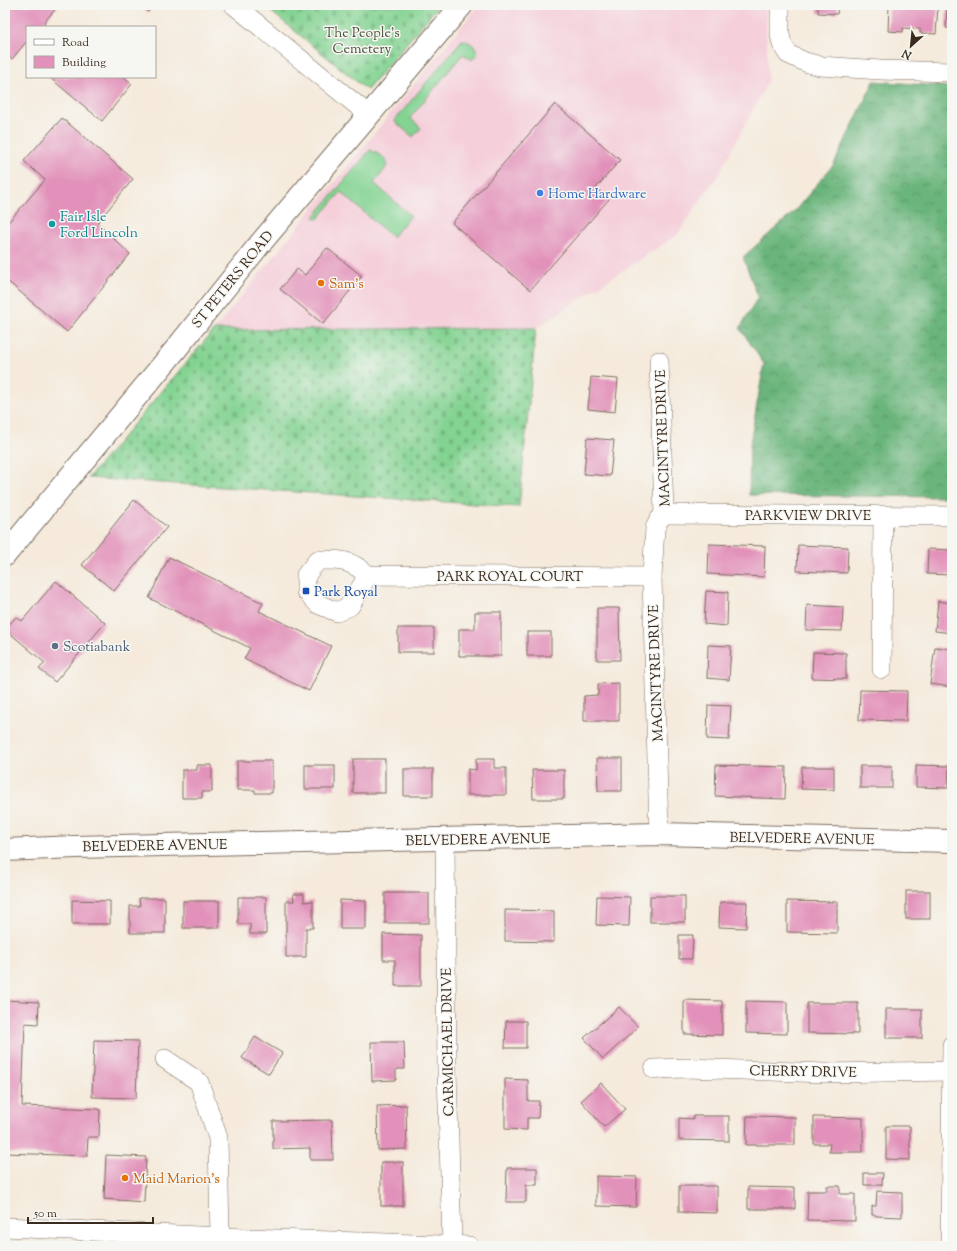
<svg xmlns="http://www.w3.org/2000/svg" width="957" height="1251" viewBox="0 0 957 1251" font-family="'Sorts Mill Goudy',serif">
<defs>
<pattern id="forest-crowns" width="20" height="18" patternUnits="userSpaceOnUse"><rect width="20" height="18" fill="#6ab57c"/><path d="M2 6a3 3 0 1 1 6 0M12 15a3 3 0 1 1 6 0" fill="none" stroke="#589365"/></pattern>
<pattern id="cemetery-stones" width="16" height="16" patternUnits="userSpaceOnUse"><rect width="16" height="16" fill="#83d392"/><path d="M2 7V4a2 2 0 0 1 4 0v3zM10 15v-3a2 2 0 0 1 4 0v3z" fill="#72b57d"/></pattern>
</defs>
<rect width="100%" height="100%" fill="#f6f6f2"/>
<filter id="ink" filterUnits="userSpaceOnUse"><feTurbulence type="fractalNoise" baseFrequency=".025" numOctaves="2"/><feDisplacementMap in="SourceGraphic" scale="8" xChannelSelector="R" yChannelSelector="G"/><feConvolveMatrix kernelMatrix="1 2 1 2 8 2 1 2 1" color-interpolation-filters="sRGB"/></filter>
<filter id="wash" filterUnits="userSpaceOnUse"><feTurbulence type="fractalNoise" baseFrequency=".012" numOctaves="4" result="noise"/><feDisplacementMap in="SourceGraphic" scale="16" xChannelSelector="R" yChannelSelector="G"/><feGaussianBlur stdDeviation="0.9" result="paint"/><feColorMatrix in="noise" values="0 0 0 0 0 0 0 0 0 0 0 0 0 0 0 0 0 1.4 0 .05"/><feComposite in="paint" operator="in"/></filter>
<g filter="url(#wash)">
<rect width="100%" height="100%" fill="#f5eadb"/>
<polygon fill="#f5cfda" points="479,5 766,5 768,81 719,174 677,235 536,328 214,330"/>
<g fill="#83d392" stroke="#5f7e58">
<path d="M462 40C469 41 476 46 478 53L472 60 463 54 410 118 421 128 413 137 394 121Z"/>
<path d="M370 150C397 162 387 166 374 183L411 216 392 237 341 192 317 220 314 217Z"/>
</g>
<polygon fill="url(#forest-crowns)" stroke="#52704d" points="874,81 952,87 952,497 749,495 750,444 764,364 740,328 758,297 743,257 793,213 834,164"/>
<g fill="url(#cemetery-stones)" stroke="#5f7e58">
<polygon points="263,5 439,5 367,90"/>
<polygon points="536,328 519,507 88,478 214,330"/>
</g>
<g id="blocks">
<g fill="#e292ba">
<polygon points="5,5 59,5 44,22 45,24 42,27 27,27 27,41 12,59 5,54"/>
<polygon points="139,5 154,5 148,12"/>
<polygon points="818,5 838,5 837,14 818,13"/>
<polygon points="889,5 938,5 936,34 920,33 920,29 903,28 903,32 888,31"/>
<polygon points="947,5 952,5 952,29 946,28"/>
<polygon points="49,77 124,77 132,84 102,121"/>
<polygon points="555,104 620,160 596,188 609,199 530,290 452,223"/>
<polygon points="62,118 133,179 97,223 130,254 67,332 5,279 5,226 45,180 24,161"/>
<polygon points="327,248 362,276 323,324 280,289 297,269 305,275"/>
<polygon points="591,377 618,379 615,412 588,409"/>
<polygon points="587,438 614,440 610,476 584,474"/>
<polygon points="134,500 167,527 114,591 82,565"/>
<polygon points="709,544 765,546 764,577 708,574"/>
<polygon points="798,545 848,547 847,573 797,571"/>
<polygon points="928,549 952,550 952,575 927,574"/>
<polygon points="169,557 263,603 259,611 331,646 309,691 244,659 250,648 149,598"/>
<polygon points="56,581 105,623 55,682 39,669 45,663 5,629 16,617 22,621"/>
<polygon points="706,591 728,592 727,626 704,624"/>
<polygon points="938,601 952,603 952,633 935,631"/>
<polygon points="807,605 843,607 842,631 806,630"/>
<polygon points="597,608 619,608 620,660 597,660"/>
<polygon points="475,612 501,612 501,656 459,656 459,629 475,629"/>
<rect x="398" y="628" width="36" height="24"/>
<rect x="527" y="632" width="24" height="24"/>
<polygon points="708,645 731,646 729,680 707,678"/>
<polygon points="935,647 952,649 952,687 930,684"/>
<polygon points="813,652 846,653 846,679 812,678"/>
<polygon points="619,683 619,721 584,721 584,696 598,695 598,684"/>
<polygon points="860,690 907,691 906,721 859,720"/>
<polygon points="708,705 731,706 729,740 707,739"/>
<polygon points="597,758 622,758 622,791 598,791"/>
<rect x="353" y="759" width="32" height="34"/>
<polygon points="476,759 494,759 494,768 506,768 506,795 468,795 468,769 476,770"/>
<polygon points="237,761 272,761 272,793 255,793 255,790 237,790"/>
<polygon points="197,765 212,765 212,792 202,792 202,798 182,798 182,770 197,770"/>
<rect x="305" y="765" width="30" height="24"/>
<polygon points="716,765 786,767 785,799 715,796"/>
<polygon points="916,765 949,766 948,788 916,787"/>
<rect x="860" y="766" width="32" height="22"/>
<polygon points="802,767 834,767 834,790 801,789"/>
<rect x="404" y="769" width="29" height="27"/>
<polygon points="532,770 564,770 564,799 533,799"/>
<rect x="906" y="891" width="24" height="28"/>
<rect x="385" y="893" width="44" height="30"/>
<polygon points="293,894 304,894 304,902 313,901 313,928 306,928 306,957 286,957 286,901 294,901"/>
<polygon points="597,896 630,897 629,926 596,925"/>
<rect x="650" y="896" width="35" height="26"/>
<polygon points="238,897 266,897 266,934 250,934 250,924 238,924"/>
<polygon points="139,898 165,898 165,933 130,933 130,906 140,906"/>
<polygon points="72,900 110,901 110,924 72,924"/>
<polygon points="340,900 366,901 366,929 340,929"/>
<rect x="183" y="901" width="36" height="27"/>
<polygon points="787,901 837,902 837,933 787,932"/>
<polygon points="720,902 747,902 746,928 719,927"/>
<polygon points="505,910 554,911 554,942 505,941"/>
<polygon points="383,934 421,935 421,986 395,986 395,960 383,960"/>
<polygon points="679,935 693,935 692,959 679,959"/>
<polygon points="5,1000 39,1002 38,1024 25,1023 22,1106 100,1109 99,1137 88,1137 87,1156 5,1153"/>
<polygon points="684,1000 722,1001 722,1035 684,1034"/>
<polygon points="746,1001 787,1002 787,1034 746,1033"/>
<polygon points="807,1003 858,1003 858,1034 807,1033"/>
<polygon points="619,1007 638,1027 603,1059 584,1038"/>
<rect x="886" y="1009" width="36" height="29"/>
<polygon points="506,1021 526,1021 526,1048 505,1048"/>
<polygon points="255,1037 282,1053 269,1074 242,1058"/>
<polygon points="94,1040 138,1041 136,1098 92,1097"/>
<polygon points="371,1042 404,1042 405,1069 396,1069 396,1080 372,1081"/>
<polygon points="505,1079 528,1080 528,1101 539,1101 538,1118 527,1118 527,1130 505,1129"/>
<polygon points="601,1083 625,1109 604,1127 581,1101"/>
<polygon points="406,1105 407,1149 378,1150 377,1106"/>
<polygon points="693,1116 729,1116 729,1141 679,1140 679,1118 693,1119"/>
<polygon points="747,1116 795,1117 795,1145 746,1145"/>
<polygon points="814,1117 863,1118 863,1152 829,1152 830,1144 814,1144"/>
<polygon points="332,1120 333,1160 310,1160 310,1148 273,1149 273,1121"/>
<polygon points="886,1126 910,1126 910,1160 886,1159"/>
<polygon points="106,1155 146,1157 144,1202 104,1199"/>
<rect x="381" y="1162" width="22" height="44"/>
<polygon points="507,1168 537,1168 537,1185 526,1185 526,1202 506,1202"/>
<polygon points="864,1173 883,1173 882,1185 864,1185"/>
<polygon points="596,1176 637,1177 636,1207 596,1206"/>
<polygon points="679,1186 717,1186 717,1213 679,1212"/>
<polygon points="827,1186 840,1186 840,1194 855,1194 855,1221 807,1220 808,1191 827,1191"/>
<polygon points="748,1187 795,1188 795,1209 748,1209"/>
<polygon points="877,1191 902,1192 902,1217 876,1216 876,1215 872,1215 872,1206 876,1206"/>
</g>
</g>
</g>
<g filter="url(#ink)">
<use href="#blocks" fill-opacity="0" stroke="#7c6d60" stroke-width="1"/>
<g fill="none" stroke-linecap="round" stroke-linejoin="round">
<g stroke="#7c6d60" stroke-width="20">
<g id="street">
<polyline points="234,5 369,115"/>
<polyline points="780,5 780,35 782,44 788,54 805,62 820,66 880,70 952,72"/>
<polyline points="659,361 664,514"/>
<polyline points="664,514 952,516"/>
<path d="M368 575 350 606 337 612 318 604 306 591V575L318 560C342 560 349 559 368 575L652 577"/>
<polyline points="882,669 883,516"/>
<polyline points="659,834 652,577 655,528 659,520 664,514"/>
<polyline points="445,839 447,1070 452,1245"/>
<polyline points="165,1059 199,1082 218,1138 220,1237"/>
<polyline points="654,1069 687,1068 825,1073 952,1071"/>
<polyline points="5,1227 220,1237 469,1246"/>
<polyline points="950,1246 952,1045"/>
</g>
</g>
<g stroke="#7c6d60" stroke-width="24">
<polyline id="secondary" points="5,850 75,847 659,834 952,841"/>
</g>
<g stroke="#7c6d60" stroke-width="24">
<polyline id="primary" points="5,555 176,349 259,245 462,5"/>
</g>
<use href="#street" stroke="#fff" stroke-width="19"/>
<use href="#secondary" stroke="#fff" stroke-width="22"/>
<use href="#primary" stroke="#fff" stroke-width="22"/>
</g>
</g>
<circle fill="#3f7fe0" stroke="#f6f6f2" stroke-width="1.5" cx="540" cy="193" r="4"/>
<circle fill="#0f9aa8" stroke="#f6f6f2" stroke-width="1.5" cx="52" cy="224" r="4"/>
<g fill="#e8710a" stroke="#f6f6f2" stroke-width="1.5">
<circle cx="321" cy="283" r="4"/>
<circle cx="125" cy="1178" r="4"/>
</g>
<rect fill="#1a4fb4" stroke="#f6f6f2" stroke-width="1.5" x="302" y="587" width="8" height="8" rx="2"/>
<circle fill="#5c6f8a" stroke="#f6f6f2" stroke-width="1.5" cx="55" cy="646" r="4"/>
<g text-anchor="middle" stroke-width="3" stroke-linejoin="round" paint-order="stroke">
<g font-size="14" fill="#4d543b" stroke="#f6f6f2">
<text x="362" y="37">The People's<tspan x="362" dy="16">Cemetery</tspan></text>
</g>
<g font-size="14" fill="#366cbe" stroke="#f6f6f2" text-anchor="start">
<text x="548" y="198">Home Hardware</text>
</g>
<g font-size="14" fill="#0d838f" stroke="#f6f6f2" text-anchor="start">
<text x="60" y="221">Fair Isle<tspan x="60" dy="16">Ford Lincoln</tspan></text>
</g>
<g font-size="14" fill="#3b2a1e" stroke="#f6f6f2">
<text transform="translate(232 279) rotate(-51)" y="5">ST PETERS ROAD</text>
<text transform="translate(662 438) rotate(-92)" y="5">MACINTYRE DRIVE</text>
<text x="808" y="520">PARKVIEW DRIVE</text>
<text x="510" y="581">PARK ROYAL COURT</text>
<text transform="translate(655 673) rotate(-92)" y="5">MACINTYRE DRIVE</text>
<text transform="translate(802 838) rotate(1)" y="5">BELVEDERE AVENUE</text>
<text transform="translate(478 839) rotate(-1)" y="5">BELVEDERE AVENUE</text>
<text transform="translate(155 845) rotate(-1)" y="5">BELVEDERE AVENUE</text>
<text transform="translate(447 1042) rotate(-91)" y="5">CARMICHAEL DRIVE</text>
<text transform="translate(803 1071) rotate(1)" y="5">CHERRY DRIVE</text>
</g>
<g font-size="14" fill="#c56008" stroke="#f6f6f2" text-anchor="start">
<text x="329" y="288">Sam's</text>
<text x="133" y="1183">Maid Marion's</text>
</g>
<g font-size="14" fill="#164399" stroke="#f6f6f2" text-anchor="start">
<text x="314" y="596">Park Royal</text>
</g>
<g font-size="14" fill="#4e5e75" stroke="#f6f6f2" text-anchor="start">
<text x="63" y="651">Scotiabank</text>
</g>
</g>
<rect width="957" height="1251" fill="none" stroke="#f6f6f2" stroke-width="20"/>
<rect x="26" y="26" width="130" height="52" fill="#f6f6f2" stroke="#aba49d"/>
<rect x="34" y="39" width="20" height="6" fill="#ffffff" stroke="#aba49d"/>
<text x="62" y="46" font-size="12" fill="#3b2a1e">Road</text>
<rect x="34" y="56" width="20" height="12" fill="#e292ba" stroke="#aba49d"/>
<text x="62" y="66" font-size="12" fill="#3b2a1e">Building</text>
<g transform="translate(911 46) rotate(207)" stroke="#f6f6f2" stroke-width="3" paint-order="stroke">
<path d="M0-3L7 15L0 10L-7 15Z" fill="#3b2a1e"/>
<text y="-6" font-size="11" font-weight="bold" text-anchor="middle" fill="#3b2a1e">N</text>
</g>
<path d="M28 1217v6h125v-6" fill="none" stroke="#3b2a1e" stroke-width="2"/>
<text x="34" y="1217" font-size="12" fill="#3b2a1e" stroke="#f6f6f2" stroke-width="3" paint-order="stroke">50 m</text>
</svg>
